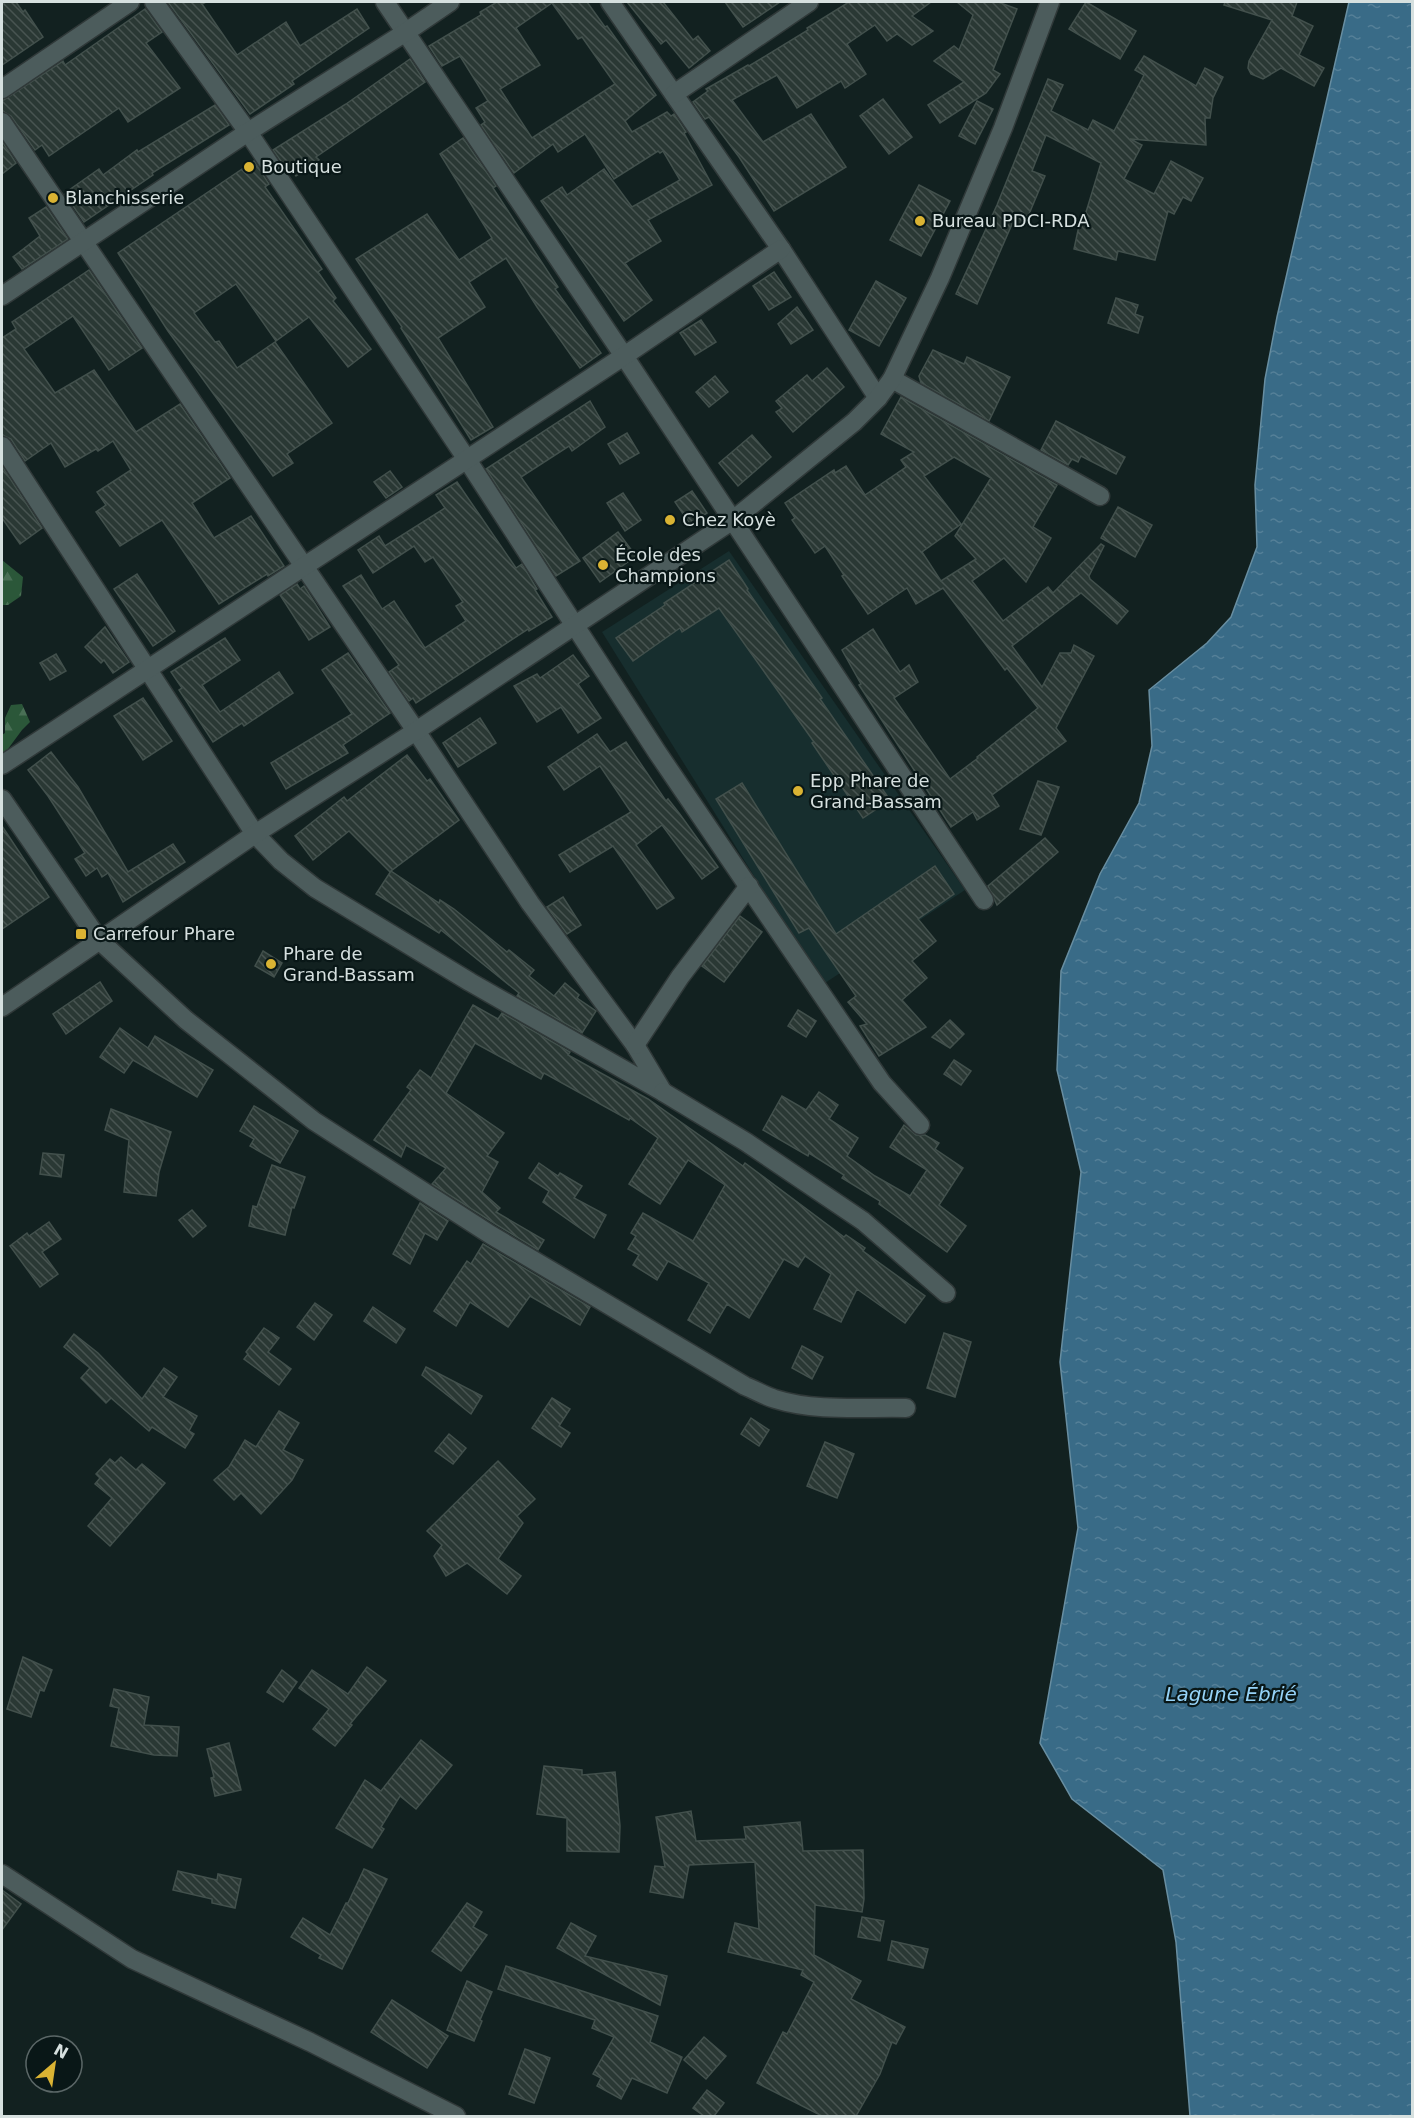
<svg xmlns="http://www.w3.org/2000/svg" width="1414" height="2118" viewBox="0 0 1414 2118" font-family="'DejaVu Sans',sans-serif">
<defs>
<pattern id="forest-firs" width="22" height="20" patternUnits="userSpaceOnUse" patternTransform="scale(1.5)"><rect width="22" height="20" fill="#2b5739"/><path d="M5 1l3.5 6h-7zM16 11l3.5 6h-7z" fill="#496f55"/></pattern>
<pattern id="water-ripples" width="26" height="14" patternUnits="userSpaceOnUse" patternTransform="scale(1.5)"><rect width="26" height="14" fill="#396b87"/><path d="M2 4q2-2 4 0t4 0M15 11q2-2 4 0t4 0" fill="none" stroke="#558098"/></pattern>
<pattern id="building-back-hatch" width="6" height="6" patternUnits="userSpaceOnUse" patternTransform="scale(1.5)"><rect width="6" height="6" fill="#2a3834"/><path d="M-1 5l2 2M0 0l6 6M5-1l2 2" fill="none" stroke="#485451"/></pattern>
</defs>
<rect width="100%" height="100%" fill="#122120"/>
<polygon fill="#172e2e" points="729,551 965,890 822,985 602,632"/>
<g fill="url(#forest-firs)">
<polygon points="2,560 23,577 21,596 8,605 2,605"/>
<polygon points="22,704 30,722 22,730 2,757 2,735 5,733 5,718 11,705"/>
</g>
<polygon fill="url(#water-ripples)" stroke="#688ea1" stroke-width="1.5" points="1349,2 1412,2 1412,2116 1190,2116 1176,1942 1163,1870 1072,1799 1040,1743 1078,1528 1060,1362 1081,1172 1057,1070 1061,971 1100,874 1139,803 1152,746 1149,690 1207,643 1231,617 1257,547 1255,485 1265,379 1277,317"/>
<g fill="url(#building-back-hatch)" stroke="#42504c" stroke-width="1.5" fill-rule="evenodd">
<polygon points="2,2 16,2 23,12 25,10 43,37 2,65"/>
<polygon points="168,2 206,2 202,4 237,55 286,22 300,46 357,9 369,28 292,81 294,84 250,114"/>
<path d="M497 2H587L605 27 607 26 656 95 625 121 632 132 667 112 671 116 674 114 686 132 684 133 712 185 648 220 661 241 625 263 652 300 624 321 541 201 562 187 567 195 604 169 632 207 680 180 663 151 660 153 658 151 614 179 585 134 558 152 553 144 514 173 481 125 485 122 476 108 488 101 460 56 442 66 429 46 481 15 480 12ZM552 3 578 39 582 37 615 84 532 138 500 89 540 65 516 28Z"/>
<polygon points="627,2 663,2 693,40 698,36 710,51 689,68 666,40 661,44"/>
<polygon points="725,2 780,2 743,27"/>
<polygon points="849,2 931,2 912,16 933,31 912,45 897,34 887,41 875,25 847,44 866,74 845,88 841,81 797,108 777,75 732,100 763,142 811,114 846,167 774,211 739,157 709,117 705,119 693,102 708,91 706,89 748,65 749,66 808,30 807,28"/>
<polygon points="957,2 998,2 1017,9 993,70 1000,74 986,93 940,123 928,105 964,82 934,61 954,46 959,50 973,15"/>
<polygon points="1086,2 1136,31 1120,59 1069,29"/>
<polygon points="1225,2 1297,2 1292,16 1313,26 1299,55 1324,68 1314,86 1281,68 1263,79 1251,74 1248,68 1249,61 1272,20 1224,5"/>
<polygon points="145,9 162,32 146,43 180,88 128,122 119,108 49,156 42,145 35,150 11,116 2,111 2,101 63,61 65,65"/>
<polygon points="1144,56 1196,86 1205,68 1223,77 1213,98 1210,118 1205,118 1206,145 1130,139 1142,145 1124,179 1154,194 1171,161 1203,178 1191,201 1183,197 1174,214 1168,211 1155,260 1118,251 1116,260 1074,249 1080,221 1083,222 1101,163 1046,135 1032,171 1045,176 1024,226 1013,222 977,304 956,294 997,205 1048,79 1063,85 1051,111 1088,130 1093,120 1114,131 1144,75 1135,70"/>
<polygon points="410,59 425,82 316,157 319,160 296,176 291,168 288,171 273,150 346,104"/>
<polygon points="883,99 912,137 889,154 860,116"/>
<polygon points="977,101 993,109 975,144 959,136"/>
<polygon points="215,105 229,125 152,173 153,175 84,222 65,194 69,190 99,169 103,175 137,150 138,152"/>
<polygon points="463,138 496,186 493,188 558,287 555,289 601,353 580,368 537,307 506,258 469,282 485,307 438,338 493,427 471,440 401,328 402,327 356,259 427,214 459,260 492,238 440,154"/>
<polygon points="2,141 16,163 2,174"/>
<polygon points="254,161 269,184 265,187 322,269 318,272 336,298 333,301 371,349 348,367 309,317 276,341 236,284 194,313 215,342 219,341 237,368 275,342 332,423 287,454 293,463 273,476 168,331 118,253"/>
<polygon points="919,185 950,201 921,256 890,240"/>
<polygon points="46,207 68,239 22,269 13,257 40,236 29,218"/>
<polygon points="89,270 142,348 109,370 73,316 24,349 55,393 94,370 136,432 180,404 230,478 192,503 214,538 251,516 284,566 268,576 267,574 219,604 162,520 120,546 96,512 106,505 97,492 131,470 113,441 98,451 96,449 65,467 51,443 25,461 11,439 2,435 2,338 16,329 12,322"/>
<polygon points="774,272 791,297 769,310 753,286"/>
<polygon points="876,281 906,298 879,346 849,330"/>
<polygon points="1116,298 1138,305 1135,314 1143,317 1138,333 1108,323"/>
<polygon points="797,307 813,330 791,344 778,324"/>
<polygon points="701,320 716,342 695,355 680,333"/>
<polygon points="933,350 964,364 967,357 1010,377 989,421 921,383 919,376"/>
<polygon points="827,368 844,387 793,432 776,412 782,408 776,401 807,375 812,381"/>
<polygon points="715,376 728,392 709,407 696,392"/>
<path d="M901 397 1057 485 1033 527 1051 538 1026 582 1004 558 972 581 1003 621 1048 587 1053 593 1101 544 1104 546 1089 576 1090 579 1128 611 1117 624 1081 593 1012 646 1042 687 1060 653H1071L1074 645 1094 656 1056 728 1066 741 992 795 999 806 977 820 973 812 951 827 859 685 861 684 842 650 873 629 900 672 909 665 918 682 894 698 950 779 978 758 977 757 1038 708 1007 668 1005 670 943 588 916 604 907 588 868 614 842 576 844 575 825 546 815 553 792 520 795 518 785 503 834 470 835 473 846 466 865 495 906 467 901 460 914 452 881 434ZM954 457 991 478 955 536 976 559 941 581 922 552 961 524 924 476Z"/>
<polygon points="590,401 605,427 572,451 569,446 521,477 580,561 556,576 486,469"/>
<polygon points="1056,421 1125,457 1116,474 1081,456 1078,462 1072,459 1068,465 1041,450"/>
<polygon points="627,433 639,453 620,464 608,444"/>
<polygon points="752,435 771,457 738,486 719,463"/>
<polygon points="2,466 42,528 20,544 2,518"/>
<polygon points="390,471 402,487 386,498 374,482"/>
<polygon points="457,482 516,568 522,564 537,589 535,590 552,617 529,631 528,629 416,703 413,698 409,701 389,672 399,665 343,586 361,575 382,609 394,601 425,648 466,621 456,606 463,602 433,557 425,562 414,546 373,573 358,550 379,536 385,546 445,508 436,495"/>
<polygon points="692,491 707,513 690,524 675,502"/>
<polygon points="623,493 641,520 625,531 607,503"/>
<polygon points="1118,507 1152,525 1135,557 1101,538"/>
<polygon points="618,532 636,556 600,582 583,558"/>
<polygon points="729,560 748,589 747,590 822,698 820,699 890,800 863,818 812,743 814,742 719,608 682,632 680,628 633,661 616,638 665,605 664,603"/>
<polygon points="137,574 175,631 153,646 114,589"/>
<polygon points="297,584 300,589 304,586 330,627 309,640 280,595"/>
<polygon points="105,627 129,662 113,673 104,660 101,663 85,647"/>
<polygon points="225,638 240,660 202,685 220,712 279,672 293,693 244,726 242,723 213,742 179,690 182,688 171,672"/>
<polygon points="348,653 390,713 343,745 348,753 286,789 271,763 352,714 322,670"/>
<polygon points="56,654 66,671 50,680 40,663"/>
<polygon points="573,655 589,676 578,684 601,718 578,733 561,707 537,722 514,686 537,674 540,678"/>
<polygon points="143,698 172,741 143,760 114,716"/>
<polygon points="480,718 496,743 458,767 443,743"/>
<polygon points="597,734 610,752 626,742 666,801 668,799 679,813 718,867 702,879 662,825 636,845 674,898 657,909 613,846 570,872 559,855 631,812 600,766 564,790 548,767"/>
<polygon points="51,752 78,787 128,872 173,844 185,862 123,902 108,873 102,877 97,868 86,876 75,859 85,853 48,796 28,770"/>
<polygon points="407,755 427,781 430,779 459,820 391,871 439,903 440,900 454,909 507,952 509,950 534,970 529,976 554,996 565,983 579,995 577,998 596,1011 582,1033 517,996 519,993 441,930 439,933 376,894 391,871 390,872 349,831 313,860 295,836 344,797 347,801"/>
<polygon points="1038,781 1059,787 1041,835 1020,829"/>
<polygon points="742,783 836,934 935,866 954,894 918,919 936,941 912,961 927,978 902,1000 926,1027 879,1056 860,1026 867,1024 848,1002 856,996 809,928 799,933 716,799"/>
<polygon points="2,826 49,897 2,929"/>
<polygon points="1045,838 1058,852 997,905 988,886"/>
<polygon points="563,897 581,925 567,934 547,907"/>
<polygon points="740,916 762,932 724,982 702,966"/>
<polygon points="263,951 282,963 274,977 255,966"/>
<polygon points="100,982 112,1001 66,1034 53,1014"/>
<polygon points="473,1005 498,1019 502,1013 570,1052 568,1055 648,1099 743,1166 745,1163 844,1237 846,1235 865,1248 863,1251 925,1296 905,1323 857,1289 841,1322 814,1309 831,1274 805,1256 798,1267 784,1259 749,1318 727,1304 710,1333 688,1320 709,1283 668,1261 657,1280 633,1265 639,1255 628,1249 636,1236 631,1233 643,1213 693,1241 725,1185 688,1160 660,1204 629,1184 658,1138 630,1118 629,1120 544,1073 541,1079 475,1043 446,1093 504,1133 487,1156 498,1162 482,1192 500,1208 496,1212 544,1240 538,1250 497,1225 432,1184 446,1168 406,1145 401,1157 374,1140 411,1090 407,1087 420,1070 431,1078"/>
<polygon points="798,1010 816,1021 806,1037 788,1026"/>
<polygon points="950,1020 964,1034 950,1048 932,1037"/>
<polygon points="120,1028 148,1048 155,1036 213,1070 197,1097 133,1060 124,1073 100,1057"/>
<polygon points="954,1060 971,1071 961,1085 944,1074"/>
<polygon points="819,1092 838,1105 829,1119 858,1138 847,1156 875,1176 910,1196 927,1170 890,1147 904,1125 916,1135 925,1135 939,1143 935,1149 963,1168 939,1205 966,1226 947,1252 879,1204 880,1201 842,1178 844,1175 809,1153 808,1156 763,1130 782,1096 806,1110"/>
<polygon points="254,1106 298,1131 280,1163 250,1146 254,1139 240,1131"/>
<polygon points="111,1109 171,1132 159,1172 156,1196 124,1192 129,1140 105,1130"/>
<polygon points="43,1153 64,1155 61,1177 40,1174"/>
<polygon points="539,1163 558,1176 560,1173 582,1186 574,1198 606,1215 594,1238 543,1202 549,1191 529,1178"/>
<polygon points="272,1165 305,1177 294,1208 292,1207 285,1235 249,1226 253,1206 257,1207"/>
<polygon points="420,1203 448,1221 437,1240 425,1233 410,1264 393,1254"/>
<polygon points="192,1210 206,1226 193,1237 179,1220"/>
<polygon points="49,1222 61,1239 42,1252 58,1274 40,1287 10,1246 27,1233 29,1236"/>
<polygon points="483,1244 590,1307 580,1325 530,1296 508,1327 470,1302 456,1326 434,1311 467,1261 471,1264"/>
<polygon points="315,1303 332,1315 314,1340 297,1327"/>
<polygon points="373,1307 405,1329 396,1343 364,1321"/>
<polygon points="264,1328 279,1338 268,1352 291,1369 279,1385 244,1359 248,1354 246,1352"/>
<polygon points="944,1333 971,1342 955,1397 927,1388"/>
<polygon points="74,1334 98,1353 142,1399 164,1368 177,1377 163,1397 197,1416 189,1431 194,1434 185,1448 152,1427 149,1431 111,1398 106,1403 81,1378 90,1368 64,1347"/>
<polygon points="802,1346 823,1357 812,1379 792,1368"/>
<polygon points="426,1367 482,1396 471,1414 422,1375"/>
<polygon points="552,1398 570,1409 559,1426 570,1433 561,1447 532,1428"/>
<polygon points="279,1411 299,1423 283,1450 303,1460 292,1480 261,1514 241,1493 234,1500 214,1480 229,1467 245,1440 256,1447"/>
<polygon points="751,1418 769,1430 759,1446 741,1434"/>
<polygon points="449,1434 466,1448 453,1464 435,1451"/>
<polygon points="825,1442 854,1454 837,1498 807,1486"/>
<polygon points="121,1457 136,1470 142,1464 165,1483 110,1546 88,1526 112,1498 95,1484 100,1478 96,1474 110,1459 115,1463"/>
<polygon points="498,1461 535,1499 517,1516 523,1523 498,1559 521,1576 507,1594 467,1563 446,1576 434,1556 442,1545 427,1531"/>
<polygon points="23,1657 52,1670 44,1691 40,1690 31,1717 7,1709"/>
<polygon points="367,1667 386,1681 350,1724 352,1725 335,1746 313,1729 329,1709 299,1688 312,1670 348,1694"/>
<polygon points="282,1670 297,1682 283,1702 267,1692"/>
<polygon points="114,1689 149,1697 144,1725 179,1727 177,1756 154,1755 111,1746 119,1708 110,1706"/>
<polygon points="421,1740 452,1765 416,1809 400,1796 381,1827 384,1829 372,1848 336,1828 365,1780 381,1791"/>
<polygon points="229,1743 241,1790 215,1796 211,1778 214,1777 207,1749"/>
<polygon points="544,1766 582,1770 582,1775 615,1772 620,1826 619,1852 567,1851 567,1818 537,1814"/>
<polygon points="691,1811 696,1841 746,1839 744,1827 800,1822 803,1851 863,1850 864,1899 862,1912 815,1905 814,1955 861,1981 851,1999 905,2027 896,2044 892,2042 880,2074 856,2116 822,2116 757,2083 783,2032 787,2034 814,1982 801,1975 803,1970 728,1952 735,1923 759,1929 755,1862 689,1865 683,1898 650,1892 655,1866 665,1867 656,1817"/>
<polygon points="364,1869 387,1879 342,1969 319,1958 321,1955 291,1937 303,1918 330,1935 346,1903 348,1903"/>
<polygon points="178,1871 217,1880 218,1874 241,1879 235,1908 212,1903 212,1899 173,1890"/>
<polygon points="2,1890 21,1904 2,1930"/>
<polygon points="467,1903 482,1912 473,1927 487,1935 461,1971 432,1951"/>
<polygon points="862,1917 884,1921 880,1941 858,1937"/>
<polygon points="571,1923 596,1936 585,1956 667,1976 660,2005 557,1948"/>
<polygon points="892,1941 928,1949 923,1968 888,1960"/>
<polygon points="506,1966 658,2016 650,2042 682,2057 667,2093 632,2078 621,2099 597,2086 601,2078 593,2074 614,2037 592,2028 595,2020 498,1989"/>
<polygon points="467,1981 492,1992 480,2020 482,2021 474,2041 447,2030"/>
<polygon points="392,2000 448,2036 427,2068 371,2032"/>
<polygon points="704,2037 726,2056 706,2079 684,2060"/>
<polygon points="525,2049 550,2058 534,2103 509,2094"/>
<polygon points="707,2090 724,2103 714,2116 704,2116 693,2108"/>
</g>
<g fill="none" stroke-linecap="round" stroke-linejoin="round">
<g stroke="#303939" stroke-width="21">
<g id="street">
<polyline points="154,2 248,132 466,458 657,752 882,1083 920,1125"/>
<polyline points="385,2 624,356 984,900"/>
<polyline points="610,2 781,249 878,398"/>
<polyline points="2,89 130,2"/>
<polyline points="674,94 809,2"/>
<polyline points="2,122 416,731 530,903 635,1045 663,1092 470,982 315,888 281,861 255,834 2,446"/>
<polyline points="2,296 248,132 406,32 450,2"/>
<polyline points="892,379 1100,496"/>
<polyline points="2,765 624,356 781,249"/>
<path d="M2 799 99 940 186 1020 314 1121 491 1235 745 1386C755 1390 765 1396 775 1399 816 1412 864 1407 906 1408"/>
<polyline points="2,1007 255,834 416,731 733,520 854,422 878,398 892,379 940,278 1003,128 1050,2"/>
<polyline points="635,1045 680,977 749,886"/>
<polyline points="663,1092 746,1142 863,1221 946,1293"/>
<polyline points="2,1874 132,1959 310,2042 456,2116"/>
</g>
</g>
<use href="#street" stroke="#4c5c5c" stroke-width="18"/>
</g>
<g fill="#dab333" stroke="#091717" stroke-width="2">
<circle cx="249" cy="167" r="6"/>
<circle cx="53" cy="198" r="6"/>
<circle cx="920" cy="221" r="6"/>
<circle cx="670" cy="520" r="6"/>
<circle cx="603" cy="565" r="6"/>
<circle cx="798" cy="791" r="6"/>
<rect x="75" y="928" width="12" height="12" rx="3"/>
<circle cx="271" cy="964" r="6"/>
</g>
<g text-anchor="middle" stroke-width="4.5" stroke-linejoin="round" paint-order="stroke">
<g font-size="18" fill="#d6e0df" stroke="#091717" text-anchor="start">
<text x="261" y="173">Boutique</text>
<text x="65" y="204">Blanchisserie</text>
<text x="932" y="227">Bureau PDCI-RDA</text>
<text x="682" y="526">Chez Koyè</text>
<text x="615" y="561">École des<tspan x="615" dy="21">Champions</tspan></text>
<text x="810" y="787">Epp Phare de<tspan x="810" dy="21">Grand-Bassam</tspan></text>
<text x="93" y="940">Carrefour Phare</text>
<text x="283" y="960">Phare de<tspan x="283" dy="21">Grand-Bassam</tspan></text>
</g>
<g font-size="20" font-style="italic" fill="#96d3f8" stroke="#091717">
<text x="1231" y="1701">Lagune Ébrié</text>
</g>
</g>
<rect width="1414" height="2118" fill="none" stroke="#d6e0df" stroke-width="6"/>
<g transform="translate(54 2064) rotate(29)"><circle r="28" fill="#091717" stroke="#5b6767" stroke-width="1.5"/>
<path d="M0-4.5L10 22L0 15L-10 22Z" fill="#dab333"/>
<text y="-9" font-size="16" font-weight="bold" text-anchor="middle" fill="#d6e0df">N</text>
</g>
</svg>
